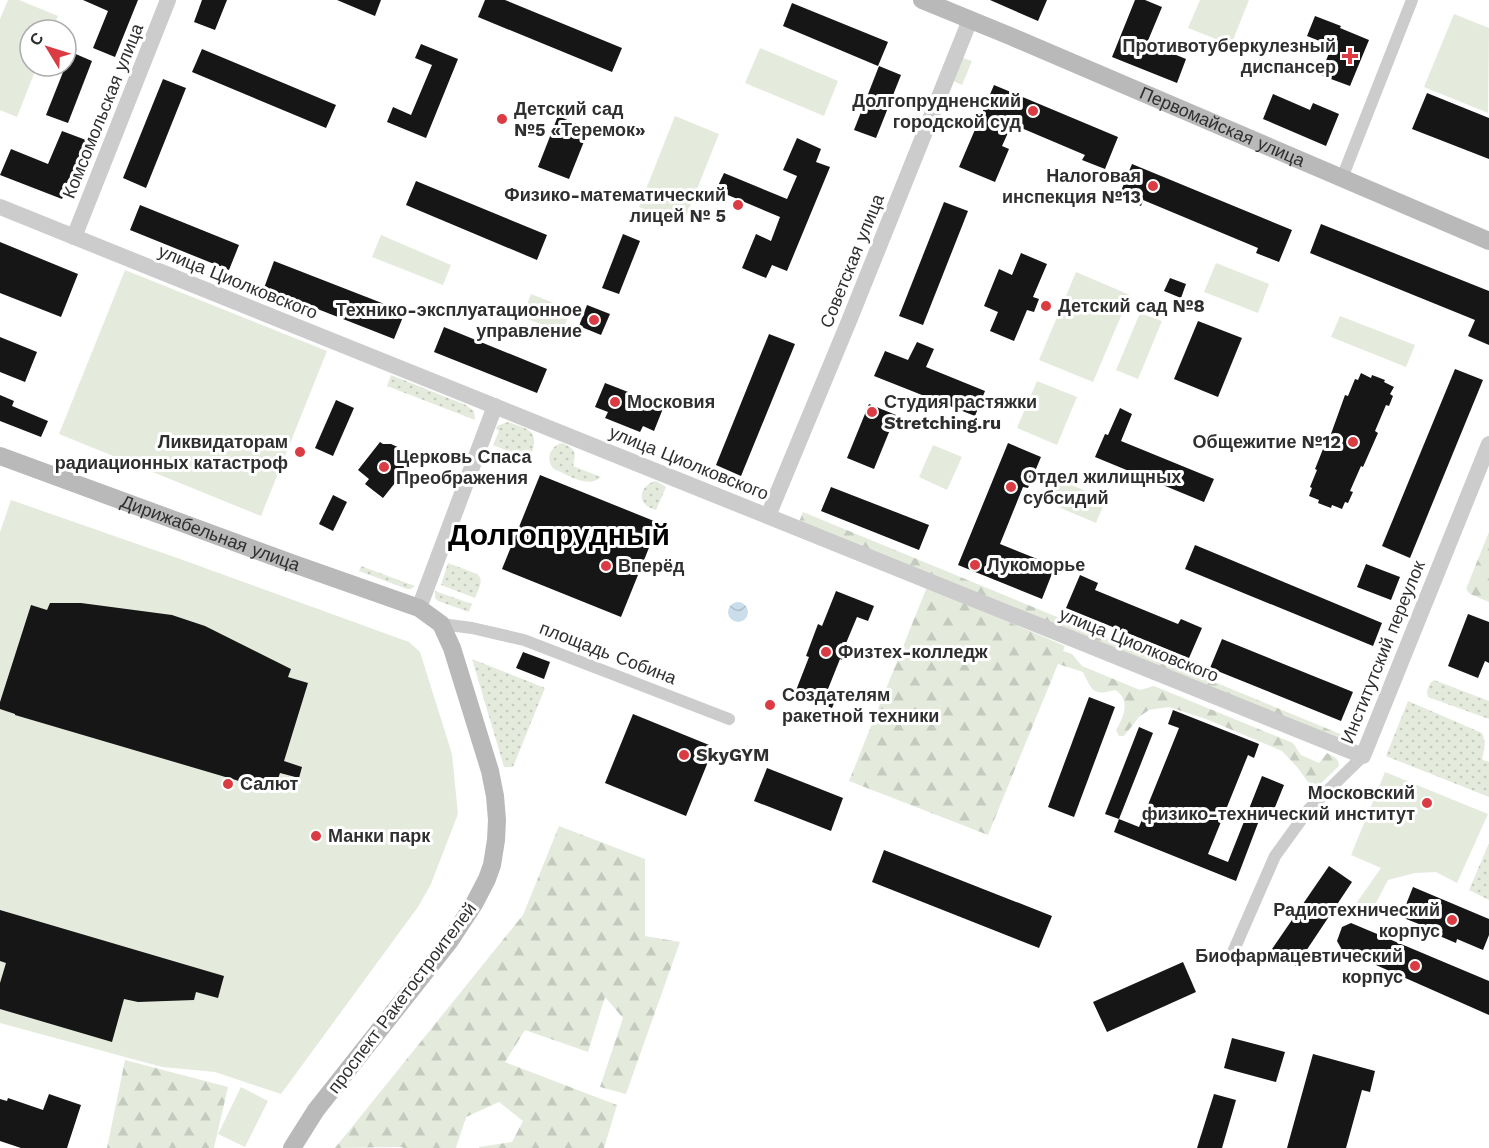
<svg xmlns="http://www.w3.org/2000/svg" width="1489" height="1148" viewBox="0 0 1489 1148" font-family="'Work Sans',sans-serif">
<defs>
<pattern id="grass-dots" width="8" height="8" patternUnits="userSpaceOnUse" patternTransform="scale(1.5)"><rect width="8" height="8" fill="#e4ebdd"/><path d="M2 2h.1M6 6h.1" fill="none" stroke="#c4cabe" stroke-width="1.8" stroke-linecap="round"/></pattern>
<pattern id="forest-firs" width="22" height="20" patternUnits="userSpaceOnUse" patternTransform="scale(1.5)"><rect width="22" height="20" fill="#e4ebdd"/><path d="M5 1l3.5 6h-7zM16 11l3.5 6h-7z" fill="#c4cabe"/></pattern>
<pattern id="water-waves" width="16" height="10" patternUnits="userSpaceOnUse" patternTransform="scale(1.5)"><rect width="16" height="10" fill="#caddea"/><path d="M0 5q4-4 8 0t8 0" fill="none" stroke="#aebec9"/></pattern>
</defs>
<rect width="100%" height="100%" fill="#fff"/>
<g fill="url(#grass-dots)">
<polygon points="391,375 466,405 474,411 475,420 387,386"/>
<path d="M508 422C529 429 540 431 531 455L521 456 493 445 499 431 496 429 497 426Z"/>
<path d="M562 443C575 448 577 453 573 466L601 477C588 489 568 475 554 469 545 460 550 446 562 443Z"/>
<path d="M656 481 666 487 656 510C653 509 648 507 646 505 636 496 645 483 656 481Z"/>
<path d="M448 563 477 574C485 580 478 590 475 598L441 585Z"/>
<polygon points="361,566 415,586 411,589 407,589 359,571"/>
<polygon points="435,591 472,604 469,612 438,601 435,598"/>
<polygon points="472,659 545,688 513,767 504,767"/>
<path d="M1434 680 1489 701V719L1428 697 1427 693C1428 688 1429 683 1434 680Z"/>
<path d="M1408 701 1482 733C1486 742 1485 749 1482 758L1483 760 1489 762V797L1386 756Z"/>
<polygon points="1489,843 1489,900 1469,890"/>
</g>
<g fill="url(#forest-firs)">
<polygon points="803,512 1357,741 1347,744 799,522"/>
<polygon points="1489,532 1489,602 1470,594 1466,589"/>
<path d="M927 587 1065 646 1063 651 1072 654 1082 666 1140 690 1154 686 1293 743 1301 755 1319 763 1327 753C1334 757 1339 758 1339 766L1319 785 1308 782 1297 767 1282 751 1206 719 1169 707 1149 710 1139 717 1124 736H1119L1116 730C1124 717 1131 699 1115 690 1093 696 1092 691 1083 672L1058 664 988 835 849 781Z"/>
<polygon points="559,826 645,859 645,936 680,942 626,1094 600,1087 623,1018 605,997 588,1052 525,1030 505,1062 617,1105 604,1148 479,1148 479,1147 512,1142 523,1121 499,1102 466,1117 456,1148 403,1148 402,1147 335,1148 523,915"/>
<polygon points="125,1060 228,1087 214,1148 107,1148"/>
</g>
<g fill="#e4ebdd">
<polygon points="8,0 19,0 58,16 52,30 30,30 30,66 37,66 17,117 0,110 0,19"/>
<polygon points="1200,0 1249,0 1231,45 1188,28"/>
<polygon points="1454,14 1489,28 1488,113 1424,87"/>
<polygon points="760,48 838,81 824,116 745,83"/>
<polygon points="960,57 972,61 962,85 951,80"/>
<polygon points="675,116 719,134 683,224 639,207"/>
<polygon points="381,235 451,265 443,285 372,257"/>
<polygon points="1216,263 1269,284 1258,313 1204,292"/>
<polygon points="125,270 327,351 261,516 59,434"/>
<polygon points="1076,272 1130,295 1093,382 1039,360"/>
<polygon points="531,294 571,310 562,332 522,317"/>
<polygon points="1140,313 1162,321 1138,379 1116,370"/>
<polygon points="1340,316 1415,345 1406,367 1331,337"/>
<polygon points="1037,381 1077,397 1057,445 1017,428"/>
<polygon points="933,445 962,457 947,490 919,477"/>
<polygon points="1059,480 1106,499 1096,523 1049,503"/>
<polygon points="11,500 183,560 409,642 420,652 452,754 458,814 431,884 418,907 281,1094 215,1072 162,1067 0,1023 0,532"/>
<polygon points="1385,772 1488,814 1457,883 1436,872 1415,873 1388,880 1370,914 1353,908 1381,868 1351,855"/>
<polygon points="241,1087 268,1101 245,1147 218,1134"/>
</g>
<circle fill="url(#water-waves)" cx="738" cy="612" r="10"/>
<g fill="#161616">
<polygon points="83,0 138,0 115,57 93,48 108,11"/>
<polygon points="202,0 227,0 215,30 194,22"/>
<polygon points="337,0 381,0 375,16"/>
<polygon points="485,0 505,0 622,48 612,72 478,17"/>
<polygon points="990,0 1047,0 1038,21"/>
<polygon points="1135,0 1145,0 1162,7 1147,43 1186,59 1177,83 1112,57"/>
<polygon points="792,3 888,42 878,66 783,26"/>
<polygon points="1315,16 1341,26 1340,28 1369,40 1350,86 1320,75 1332,46 1307,36"/>
<polygon points="421,44 458,59 426,138 387,122 393,107 411,115 432,65 415,58"/>
<polygon points="202,49 336,105 326,128 192,72"/>
<polygon points="71,52 92,61 68,123 46,115"/>
<polygon points="879,66 901,75 876,138 854,130"/>
<polygon points="163,79 186,88 146,188 123,178"/>
<polygon points="994,85 1118,137 1105,169 1082,160 1085,155 1012,124 1002,146 1009,149 995,182 959,167"/>
<polygon points="1427,93 1489,118 1489,159 1412,129"/>
<polygon points="1273,94 1310,110 1313,103 1339,114 1326,146 1263,119"/>
<polygon points="558,116 589,129 569,179 538,167"/>
<polygon points="62,131 86,140 62,199 0,175 11,149 48,164"/>
<polygon points="797,138 821,149 816,162 830,167 787,271 772,265 766,278 742,268 756,234 771,241 780,217 716,190 724,173 787,199 797,176 783,170"/>
<polygon points="1132,164 1292,230 1279,262 1256,253 1258,248 1143,200 1141,206 1119,196"/>
<polygon points="416,181 547,235 537,260 406,205"/>
<polygon points="944,202 968,211 923,325 899,316"/>
<polygon points="140,205 239,245 229,270 130,230"/>
<polygon points="1321,224 1489,291 1489,345 1468,336 1475,320 1310,253"/>
<polygon points="623,234 640,241 619,294 602,288"/>
<polygon points="0,242 78,274 61,317 0,293"/>
<polygon points="1021,253 1047,264 1033,297 1039,299 1034,312 1027,310 1014,341 990,331 998,312 984,306 999,269 1012,275"/>
<polygon points="274,261 405,312 394,339 264,288"/>
<polygon points="1170,278 1186,284 1181,298 1164,291"/>
<polygon points="587,305 610,314 601,335 579,326"/>
<polygon points="1198,321 1242,338 1218,397 1174,379"/>
<polygon points="444,327 547,369 537,393 434,352"/>
<polygon points="769,334 795,344 741,476 716,465"/>
<polygon points="0,337 37,352 25,382 0,372"/>
<polygon points="917,342 934,349 926,367 985,391 975,416 874,376 885,351 908,360"/>
<polygon points="1455,369 1483,380 1410,558 1382,546"/>
<polygon points="1361,373 1371,378 1372,375 1385,380 1384,382 1394,387 1390,394 1393,396 1389,406 1386,405 1375,431 1378,433 1363,467 1361,466 1350,491 1353,492 1348,503 1345,502 1342,509 1332,505 1331,508 1318,503 1319,500 1309,496 1312,488 1310,487 1317,470 1315,469 1325,444 1327,445 1345,395 1348,396 1355,379 1358,380"/>
<polygon points="605,383 664,406 654,431 643,426 640,432 605,418 608,412 595,407"/>
<polygon points="0,395 14,401 12,406 48,421 41,437 0,421"/>
<polygon points="336,400 354,408 333,456 315,448"/>
<polygon points="869,404 896,415 874,469 847,458"/>
<polygon points="1120,408 1132,414 1121,441 1214,479 1204,502 1095,457 1105,434 1108,435"/>
<polygon points="380,442 383,444 391,444 402,449 407,455 408,462 410,464 383,498 365,484 369,479 358,470"/>
<polygon points="1008,443 1041,457 1028,488 1023,487 1000,544 1055,566 1042,599 958,565"/>
<polygon points="540,475 659,523 621,617 502,569"/>
<polygon points="831,487 929,525 919,550 821,511"/>
<polygon points="333,495 347,502 333,531 319,524"/>
<polygon points="1195,545 1382,623 1373,646 1185,569"/>
<polygon points="1366,564 1400,577 1391,600 1357,587"/>
<polygon points="1080,575 1098,583 1095,590 1178,624 1181,619 1202,628 1189,658 1066,608"/>
<polygon points="836,591 874,606 868,621 857,617 844,648 847,648 842,660 840,659 828,689 838,693 832,708 795,693 809,657 806,656 818,624 822,626"/>
<polygon points="50,603 81,603 172,615 205,626 291,669 288,677 308,683 284,761 302,767 299,778 280,773 275,788 257,783 256,786 15,715 15,714 0,709 0,702 31,605 47,610"/>
<polygon points="1468,614 1489,622 1489,663 1485,661 1478,678 1448,666"/>
<polygon points="1222,639 1353,692 1341,721 1210,668"/>
<polygon points="523,652 550,662 544,679 516,668"/>
<polygon points="1089,697 1115,707 1074,817 1048,807"/>
<polygon points="1173,710 1259,744 1254,758 1248,755 1208,854 1228,862 1262,776 1284,785 1269,822 1260,818 1236,881 1114,832 1119,819 1139,827 1179,728 1168,724"/>
<polygon points="633,714 714,747 686,816 605,783"/>
<polygon points="1139,727 1153,733 1119,819 1105,814"/>
<polygon points="767,768 843,798 831,831 754,801"/>
<polygon points="884,850 1052,916 1039,948 872,882"/>
<polygon points="1329,866 1352,882 1296,966 1272,949"/>
<polygon points="1413,887 1489,919 1489,935 1483,950 1457,939 1456,943 1423,929 1424,926 1401,917"/>
<polygon points="0,910 224,976 218,998 196,992 194,1000 138,1002 124,999 112,1042 0,1009 0,983 6,963 0,961"/>
<polygon points="1351,923 1489,981 1489,1015 1342,950 1337,941 1342,927"/>
<polygon points="1183,962 1196,992 1107,1032 1093,1002"/>
<polygon points="1232,1038 1285,1052 1276,1082 1224,1068"/>
<polygon points="1313,1054 1375,1071 1370,1092 1362,1090 1346,1148 1287,1148"/>
<polygon points="49,1094 81,1105 67,1148 21,1148 0,1141 0,1099 7,1101 8,1098 43,1110"/>
<polygon points="1214,1094 1236,1100 1222,1148 1197,1148"/>
</g>
<g fill="none" stroke-linecap="round" stroke-linejoin="round">
<g stroke="#ccc" stroke-width="12">
<polyline points="1342,178 1412,0"/>
<polyline points="441,624 472,628 524,640 729,719"/>
<polyline points="1233,952 1275,856 1309,809 1363,756"/>
</g>
<g stroke="#ccc" stroke-width="16">
<polyline points="0,207 1363,756 1489,444"/>
<polyline points="74,237 168,0"/>
<polyline points="768,516 849,321 970,20"/>
<polyline points="419,608 495,406"/>
</g>
<g stroke="#b9b9b9" stroke-width="18">
<path id="s1" d="M922 0 1010 36 1489 241"/>
<path id="s2" d="M0 456 294 564 419 608 441 624 452 648 490 771 495 796 497 820 496 840 492 865 487 879 474 904 449 942 316 1110 292 1148"/>
</g>
</g>
<g fill="#db3b42" stroke="#fff" stroke-width="2">
<path d="M1347 47h6v6h6v6h-6v6h-6v-6h-6v-6h6z"/>
<circle cx="1033" cy="111" r="6"/>
<circle cx="502" cy="119" r="6"/>
<circle cx="1153" cy="186" r="6"/>
<circle cx="738" cy="205" r="6"/>
<circle cx="1046" cy="306" r="6"/>
<circle cx="594" cy="320" r="6"/>
<circle cx="615" cy="402" r="6"/>
<circle cx="872" cy="412" r="6"/>
<circle cx="1353" cy="442" r="6"/>
<circle cx="300" cy="452" r="6"/>
<circle cx="384" cy="467" r="6"/>
<circle cx="1011" cy="487" r="6"/>
<circle cx="975" cy="565" r="6"/>
<circle cx="606" cy="566" r="6"/>
<circle cx="826" cy="652" r="6"/>
<circle cx="770" cy="705" r="6"/>
<circle cx="684" cy="755" r="6"/>
<circle cx="228" cy="784" r="6"/>
<circle cx="1427" cy="803" r="6"/>
<circle cx="316" cy="836" r="6"/>
<circle cx="1452" cy="920" r="6"/>
<circle cx="1415" cy="966" r="6"/>
</g>
<g text-anchor="middle" stroke-width="6" stroke-linejoin="round" paint-order="stroke">
<g font-size="18" font-weight="bold" fill="#2f2f2f" stroke="#fff" text-anchor="start">
<text x="1336" y="52" text-anchor="end">Противотуберкулезный<tspan x="1336" dy="21">диспансер</tspan></text>
<text x="1021" y="107" text-anchor="end">Долгопрудненский<tspan x="1021" dy="21">городской суд</tspan></text>
<text x="514" y="115">Детский сад<tspan x="514" dy="21">№5 «Теремок»</tspan></text>
<text x="1141" y="182" text-anchor="end">Налоговая<tspan x="1141" dy="21">инспекция №13</tspan></text>
<text x="726" y="201" text-anchor="end">Физико-математический<tspan x="726" dy="21">лицей № 5</tspan></text>
<text x="1058" y="312">Детский сад №8</text>
<text x="582" y="316" text-anchor="end">Технико-эксплуатационное<tspan x="582" dy="21">управление</tspan></text>
<text x="627" y="408">Московия</text>
<text x="884" y="408">Студия растяжки<tspan x="884" dy="21">Stretching.ru</tspan></text>
<text x="288" y="448" text-anchor="end">Ликвидаторам<tspan x="288" dy="21">радиационных катастроф</tspan></text>
<text x="1341" y="448" text-anchor="end">Общежитие №12</text>
<text x="396" y="463">Церковь Спаса<tspan x="396" dy="21">Преображения</tspan></text>
<text x="1023" y="483">Отдел жилищных<tspan x="1023" dy="21">субсидий</tspan></text>
<text x="987" y="571">Лукоморье</text>
<text x="618" y="572">Вперёд</text>
<text x="838" y="658">Физтех-колледж</text>
<text x="782" y="701">Создателям<tspan x="782" dy="21">ракетной техники</tspan></text>
<text x="696" y="761">SkyGYM</text>
<text x="240" y="790">Салют</text>
<text x="1415" y="799" text-anchor="end">Московский<tspan x="1415" dy="21">физико-технический институт</tspan></text>
<text x="328" y="842">Манки парк</text>
<text x="1440" y="916" text-anchor="end">Радиотехнический<tspan x="1440" dy="21">корпус</tspan></text>
<text x="1403" y="962" text-anchor="end">Биофармацевтический<tspan x="1403" dy="21">корпус</tspan></text>
</g>
<g font-size="18" fill="#2f2f2f" stroke="#fff">
<text transform="translate(103 111) rotate(-68)" y="6">Комсомольская улица</text>
<text dy="6" stroke="none"><textPath href="#s1" startOffset="326">Первомайская улица</textPath></text>
<text transform="translate(852 261) rotate(-68)" y="6">Советская улица</text>
<text transform="translate(238 282) rotate(22)" y="6">улица Циолковского</text>
<text transform="translate(689 463) rotate(22)" y="6">улица Циолковского</text>
<text dy="6" stroke="none"><textPath href="#s2" startOffset="224">Дирижабельная улица</textPath></text>
<text transform="translate(1139 645) rotate(22)" y="6">улица Циолковского</text>
<text transform="translate(1383 652) rotate(-68)" y="6">Институтский переулок</text>
<text transform="translate(608 653) rotate(21)" y="6">площадь Собина</text>
<text transform="translate(402 998) rotate(-53)" y="6">проспект Ракетостроителей</text>
</g>
<g font-size="30" font-weight="bold" fill="#000" stroke="#fff">
<text x="559" y="545">Долгопрудный</text>
</g>
</g>
<g transform="translate(48 48) rotate(308)"><circle r="28" fill="#ffffff" stroke="#acacac" stroke-width="1.5"/>
<path d="M0-4.5L10 22L0 15L-10 22Z" fill="#db3b42"/>
<text y="-9" font-size="16" font-weight="bold" text-anchor="middle" fill="#2f2f2f">С</text>
</g>
</svg>
